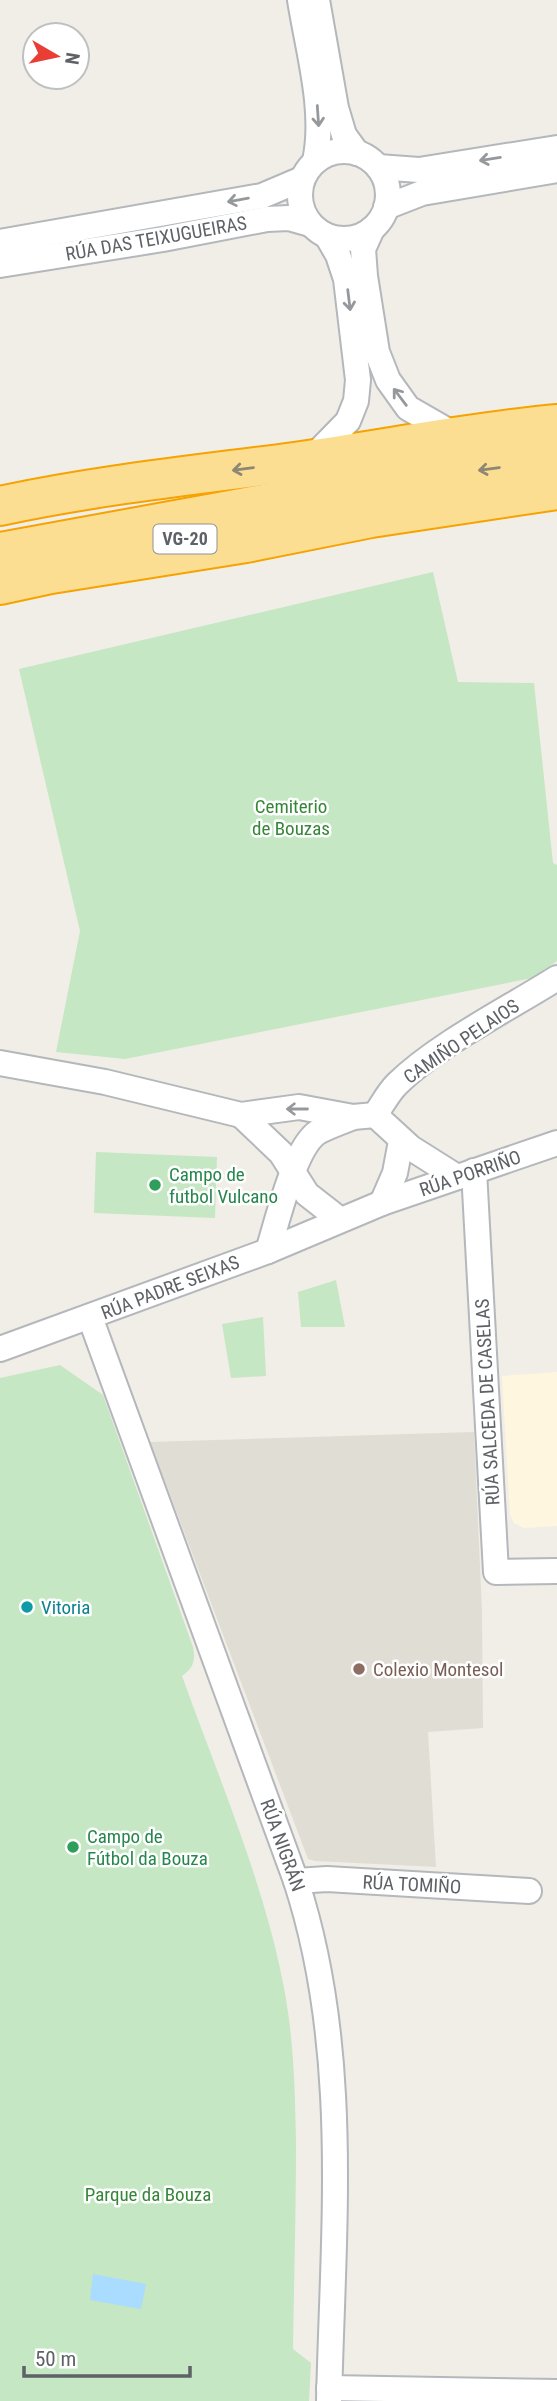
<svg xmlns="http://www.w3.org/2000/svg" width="557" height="2401" viewBox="0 0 557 2401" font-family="'Roboto Condensed',sans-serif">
<rect width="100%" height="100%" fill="#f0eee7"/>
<polygon fill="#fef6df" points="557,1372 557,1526 524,1528 514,1523 510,1514 502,1376"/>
<polygon fill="#e0ddd5" points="474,1432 482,1611 483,1728 428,1732 436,1867 315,1861 308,1859 150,1442"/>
<g fill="#c5e7c4">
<polygon points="433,572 458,682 534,683 553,863 557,865 557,961 532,978 125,1059 56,1052 80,931 19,669"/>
<polygon points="96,1152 217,1157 215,1218 94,1213"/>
<polygon points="336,1280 345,1327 301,1327 298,1292"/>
<polygon points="263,1317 266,1376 231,1378 222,1324"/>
<path d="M60 1365 103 1395 193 1647C196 1661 193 1668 182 1676 219 1779 268 1892 286 1999 294 2046 295 2094 296 2142 296 2211 294 2280 293 2349L311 2363 309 2401H0V1378Z"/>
</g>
<polygon fill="#a9dcff" points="93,2274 146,2284 141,2309 90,2300"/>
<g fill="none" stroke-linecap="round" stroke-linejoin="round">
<g stroke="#b4b7bb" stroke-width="28">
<g id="street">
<path d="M300 0C308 51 326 111 315 161"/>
<polyline points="317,0 336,108 344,135 357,153"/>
<circle cx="344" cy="195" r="44"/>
<polyline points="378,167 419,170 557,148"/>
<polyline points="386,207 422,193 557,170"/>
<polyline points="372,229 363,249 365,276 377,352 388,380 408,408 455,435"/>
<polyline points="0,242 262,196 302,179"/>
<polyline points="0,265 163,239 267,219 289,218 310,224"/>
<polyline points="311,459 348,421 356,401 358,380 346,279 338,255 327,236"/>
<polyline points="0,1063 105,1082 241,1115 299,1107 353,1117 375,1115 411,1148 457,1177"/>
<polyline points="241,1115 281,1153 307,1194 339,1219"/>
<path d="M375 1115C382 1105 388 1093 397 1084 438 1044 508 1009 557 978"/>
<polyline points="474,1171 496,1572 557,1571"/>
<polyline points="382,1203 395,1173 401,1141"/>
<path d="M268 1251C277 1223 294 1147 318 1132 329 1126 342 1122 353 1117"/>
<path d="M90 1317 296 1881C351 2049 333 2227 329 2401"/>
<polyline points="0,1349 268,1251 382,1203 557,1143"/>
<polyline points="296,1881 327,1879 529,1891"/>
<polyline points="329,2388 557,2392"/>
</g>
</g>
<g stroke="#f6a301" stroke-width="42">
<g id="highway">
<path d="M0 506C97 485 196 475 294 462 382 450 468 432 557 424"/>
<polyline points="0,552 302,497 557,459"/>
<polyline points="0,585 51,574 246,543 371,518 557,490"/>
</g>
</g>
<use href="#street" stroke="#fff" stroke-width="24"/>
<use href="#highway" stroke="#fcde92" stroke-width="38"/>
</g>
<defs><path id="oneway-shaft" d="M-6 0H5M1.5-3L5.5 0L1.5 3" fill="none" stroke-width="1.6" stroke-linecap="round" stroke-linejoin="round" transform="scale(1.75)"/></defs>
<g stroke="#96999c">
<use href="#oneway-shaft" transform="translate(318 116) rotate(86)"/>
<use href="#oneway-shaft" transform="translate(490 159) rotate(171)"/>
<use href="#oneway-shaft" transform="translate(238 200) rotate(170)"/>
<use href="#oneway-shaft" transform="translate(349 300) rotate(83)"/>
<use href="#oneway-shaft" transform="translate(400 397) rotate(-127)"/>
<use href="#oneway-shaft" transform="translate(297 1109) rotate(-180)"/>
</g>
<g stroke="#8d8774">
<use href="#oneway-shaft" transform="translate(243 469) rotate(173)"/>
<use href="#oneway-shaft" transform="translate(489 469) rotate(172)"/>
</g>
<g fill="#2e9e5b" stroke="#fff" stroke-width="2.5">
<circle cx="155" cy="1185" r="7"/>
<circle cx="73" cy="1847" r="7"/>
</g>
<circle fill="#0f9aa8" stroke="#fff" stroke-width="2.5" cx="27" cy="1607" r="7"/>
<circle fill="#8d6e63" stroke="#fff" stroke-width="2.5" cx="359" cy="1669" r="7"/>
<g text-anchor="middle" stroke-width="5" stroke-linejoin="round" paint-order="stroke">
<rect fill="#fff" stroke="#8e9195" stroke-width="2" x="153.5" y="524.5" width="63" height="29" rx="5"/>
<g font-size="18" font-weight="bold" fill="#5e6267">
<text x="185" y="545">VG-20</text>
</g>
<g font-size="19" fill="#5e6267" stroke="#fff">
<text transform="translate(156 238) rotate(-10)" y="7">RÚA DAS TEIXUGUEIRAS</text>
<text transform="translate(461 1041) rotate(-34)" y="7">CAMIÑO PELAIOS</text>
<text transform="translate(470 1173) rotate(-19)" y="7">RÚA PORRIÑO</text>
<text transform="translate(170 1287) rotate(-21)" y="7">RÚA PADRE SEIXAS</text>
<text transform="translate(487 1402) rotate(-93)" y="7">RÚA SALCEDA DE CASELAS</text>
<text transform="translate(283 1845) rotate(70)" y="7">RÚA NIGRÁN</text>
<text transform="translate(412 1884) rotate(3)" y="7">RÚA TOMIÑO</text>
</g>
<g font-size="19" fill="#368638" stroke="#fff">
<text x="291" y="813">Cemiterio<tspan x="291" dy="22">de Bouzas</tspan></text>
<text x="148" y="2201">Parque da Bouza</text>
</g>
<g font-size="19" fill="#27864d" stroke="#fff" text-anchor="start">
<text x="169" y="1181">Campo de<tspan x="169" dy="22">futbol Vulcano</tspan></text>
<text x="87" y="1843">Campo de<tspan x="87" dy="22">Fútbol da Bouza</tspan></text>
</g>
<g font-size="19" fill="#0d838f" stroke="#fff" text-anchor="start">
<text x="41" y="1614">Vitoria</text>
</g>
<g font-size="19" fill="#785e54" stroke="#fff" text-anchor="start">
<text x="373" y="1676">Colexio Montesol</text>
</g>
</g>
<g transform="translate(56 56) rotate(99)"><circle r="33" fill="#ffffff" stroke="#bfc0c2" stroke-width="2"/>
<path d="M0-5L12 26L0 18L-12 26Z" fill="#e93e35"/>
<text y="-10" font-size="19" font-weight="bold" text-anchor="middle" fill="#5e6267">N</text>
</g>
<path d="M24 2366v10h166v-10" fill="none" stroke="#5e6267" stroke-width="3.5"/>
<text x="35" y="2366" font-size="21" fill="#5e6267" stroke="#ffffff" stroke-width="5" paint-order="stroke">50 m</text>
</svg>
